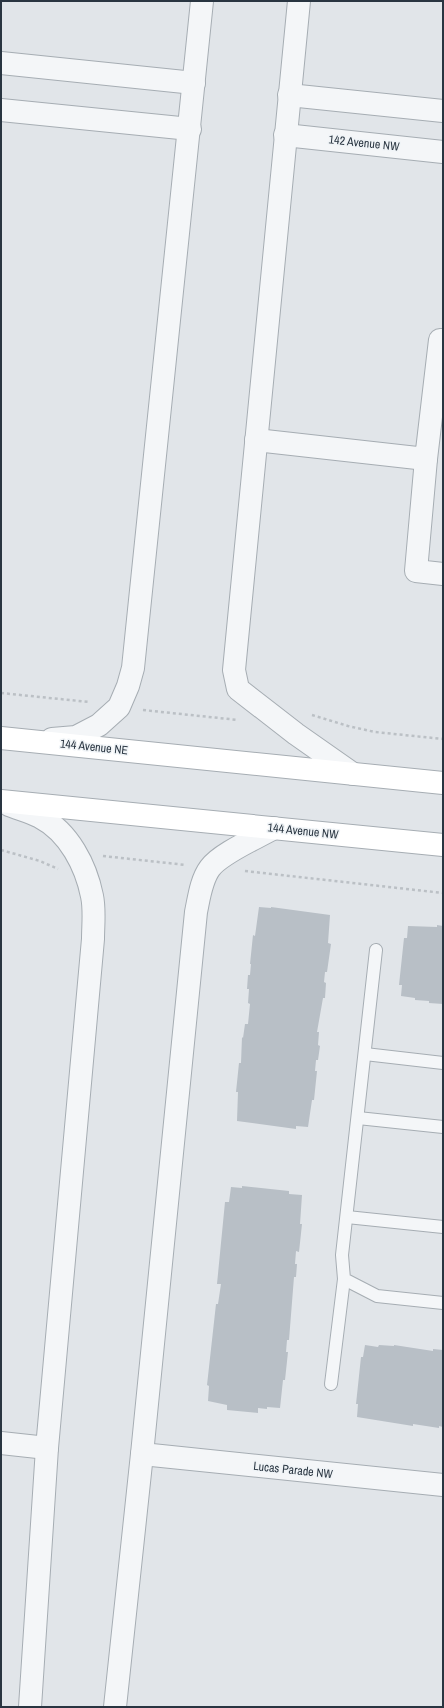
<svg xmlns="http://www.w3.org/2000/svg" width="444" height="1708" viewBox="0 0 444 1708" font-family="'Archivo Narrow',sans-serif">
<rect width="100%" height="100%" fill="#e1e5e9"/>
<g fill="#b8bfc6">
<polygon points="259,907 271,908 271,907 330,915 328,943 331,944 327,972 325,972 324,982 326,983 325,998 323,998 317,1032 319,1032 318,1045 320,1046 318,1060 316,1060 315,1071 317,1071 314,1100 312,1100 308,1127 296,1126 296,1129 237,1121 238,1092 236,1092 239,1063 241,1063 242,1037 243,1038 245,1024 248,1024 250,1004 248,1003 249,989 247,989 248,975 250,975 251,964 250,964 253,935 255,936"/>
<polygon points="437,925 443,926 443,1004 429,1003 429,1001 415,1000 415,998 401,996 402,985 399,985 404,938 407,938 408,926 437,927"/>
<polygon points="242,1186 289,1191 289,1194 302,1195 300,1224 302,1224 299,1252 296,1251 295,1264 297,1264 296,1277 294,1277 289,1340 287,1340 286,1352 288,1352 285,1380 283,1380 280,1408 267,1407 267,1409 258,1408 258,1413 227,1410 227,1405 208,1401 209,1386 207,1385 216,1304 218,1304 221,1284 217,1284 225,1202 229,1202 231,1187 242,1188"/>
<polygon points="365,1345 378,1347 379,1345 394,1346 394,1345 433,1351 433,1349 443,1350 443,1427 439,1426 439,1428 413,1424 413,1426 357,1417 358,1404 356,1404 361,1357 363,1357"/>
</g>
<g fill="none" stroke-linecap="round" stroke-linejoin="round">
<g stroke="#a6adb3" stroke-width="14">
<g id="service">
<polyline points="376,950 342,1255 344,1279 377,1296 443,1303"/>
<polyline points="365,1054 443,1063"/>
<polyline points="358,1118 443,1127"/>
<polyline points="347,1217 443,1227"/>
<polyline points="331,1384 344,1279"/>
</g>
</g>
<g stroke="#a6adb3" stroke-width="24">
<g id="minor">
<polyline points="299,1 234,670 238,689 296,734 353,774"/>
<polyline points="1,63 194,83"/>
<polyline points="289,95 443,111"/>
<polyline points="1,110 190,129"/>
<polyline points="285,135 443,152"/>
<polyline points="256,440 426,459 440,340 443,340"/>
<polyline points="426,459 416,571 443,574"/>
<polyline points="52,739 76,737 99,725 119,707 128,686 133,668 202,1"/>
<path d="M9 805C19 809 31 812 40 817 69 832 86 866 92 896 95 910 93 925 93 939L47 1448 30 1707"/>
<polyline points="1,1443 47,1448"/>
<polyline points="142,1454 443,1485"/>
<path d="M115 1707 142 1454 196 912C199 898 201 880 210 868 221 853 257 838 274 828"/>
</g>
</g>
<g stroke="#a6adb3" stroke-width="24">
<g id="secondary">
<polyline points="1,738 443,783"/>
<polyline points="1,801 443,845"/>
</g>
</g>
<g stroke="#bbc0c5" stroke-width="2.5" stroke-dasharray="3 3" stroke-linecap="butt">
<polyline points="1,693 89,702"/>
<polyline points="143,710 238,720"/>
<polyline points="312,715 348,726 375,732 443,739"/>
<polyline points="1,850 40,861 58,869"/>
<polyline points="103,856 186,865"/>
<polyline points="245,871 443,893"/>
</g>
<use href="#service" stroke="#f4f6f8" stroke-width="12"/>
<use href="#minor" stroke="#f4f6f8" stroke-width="22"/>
<use href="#secondary" stroke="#fff" stroke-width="22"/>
</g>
<g text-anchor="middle" stroke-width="3" stroke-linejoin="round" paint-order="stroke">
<g font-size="12" fill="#293541" stroke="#f0f4f7">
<text transform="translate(364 143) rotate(6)" y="4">142 Avenue NW</text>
<text transform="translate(94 747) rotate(6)" y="4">144 Avenue NE</text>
<text transform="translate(303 831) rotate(6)" y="4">144 Avenue NW</text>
<text transform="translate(293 1470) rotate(6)" y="4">Lucas Parade NW</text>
</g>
</g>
<rect width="444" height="1708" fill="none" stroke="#293541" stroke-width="4"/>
</svg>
